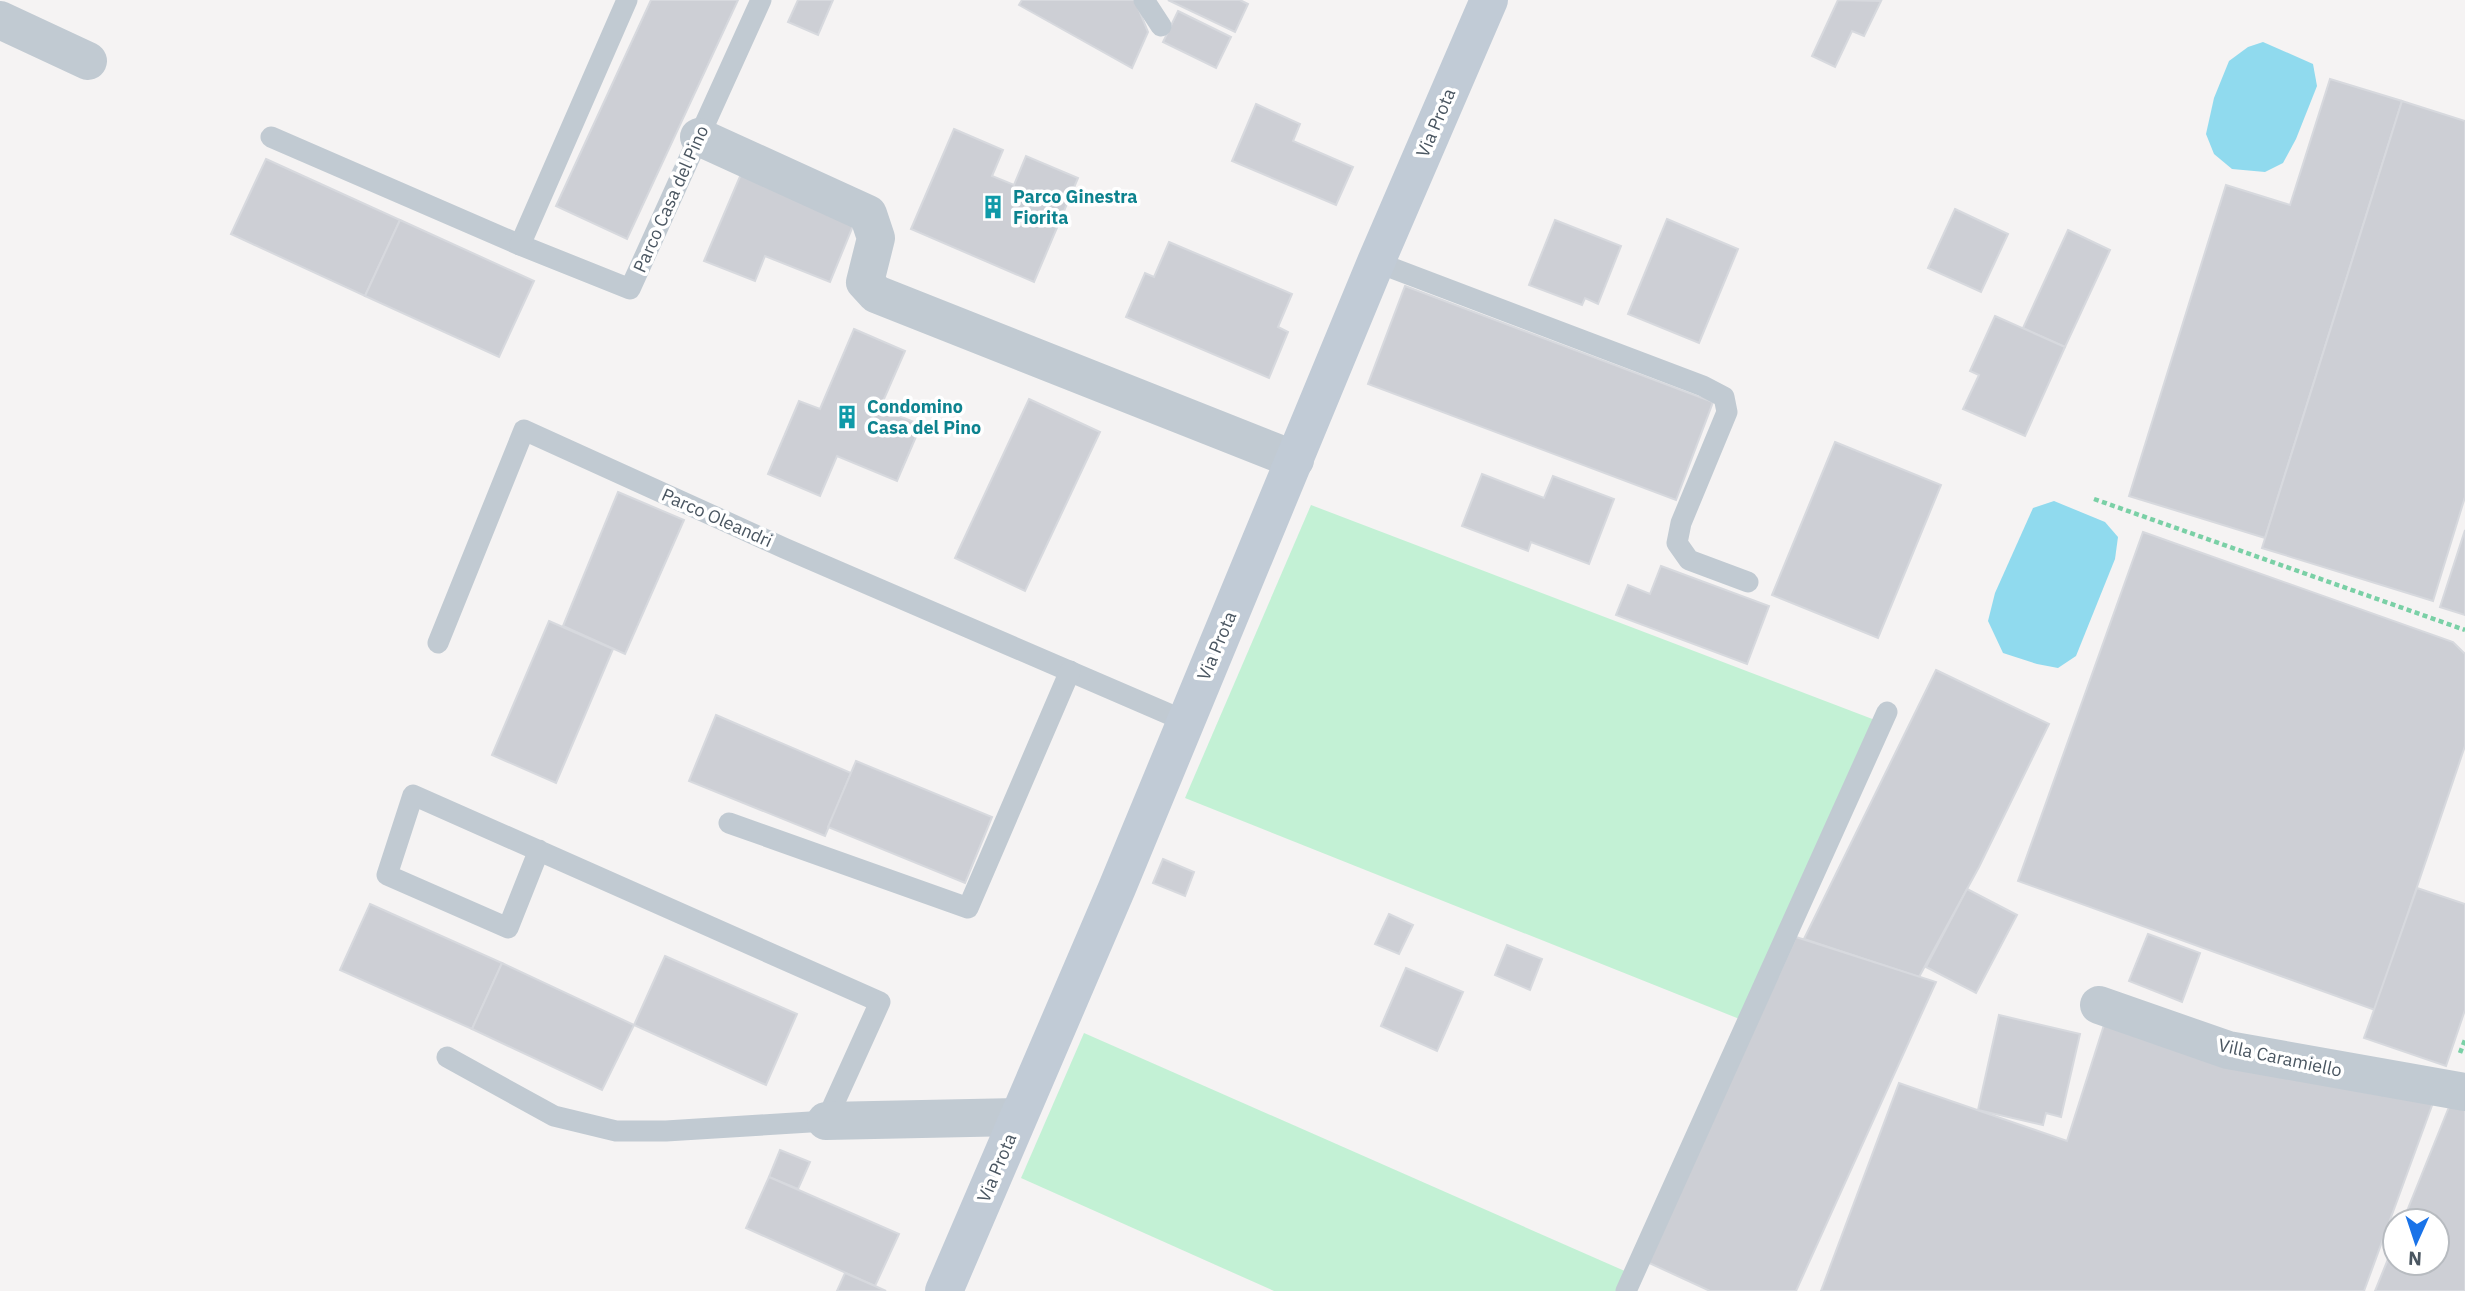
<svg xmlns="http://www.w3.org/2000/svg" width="2465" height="1291" viewBox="0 0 2465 1291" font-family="'IBM Plex Sans',sans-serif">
<rect width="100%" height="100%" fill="#f5f3f3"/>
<g fill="#c3f1d5">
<polygon points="1311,505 1875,720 1742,1020 1185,798"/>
<polygon points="1084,1033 1627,1272 1618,1291 1274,1291 1021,1178"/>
</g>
<g fill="#90daee">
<polygon points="2263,42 2313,64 2317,86 2296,139 2283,163 2265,172 2232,169 2214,154 2206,134 2214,98 2229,61 2248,47"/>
<polygon points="2054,501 2105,522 2118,537 2115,559 2076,656 2058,668 2037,664 2003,653 1988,621 1995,593 2033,508"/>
</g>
<g fill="#cdcfd5" stroke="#d7d9de" stroke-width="2">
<polygon points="651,0 738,0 627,239 556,206"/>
<polygon points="798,0 833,0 818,35 788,22"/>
<polygon points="1022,0 1135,0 1148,32 1132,68 1019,5"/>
<polygon points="1168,0 1240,0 1248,4 1235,32"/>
<polygon points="1838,0 1881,1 1864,36 1852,31 1835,67 1812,56"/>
<polygon points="1178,11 1231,37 1216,68 1163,42"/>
<polygon points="2330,79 2402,101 2265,538 2129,496 2226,185 2290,205"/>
<polygon points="2402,101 2465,121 2465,497 2433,601 2262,548"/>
<polygon points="1256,104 1300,124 1293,141 1353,167 1336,205 1232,161"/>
<polygon points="954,129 1003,150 992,176 1014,185 1026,156 1078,178 1034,282 911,229"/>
<polygon points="266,159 400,220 365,296 231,234"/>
<polygon points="741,174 855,221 830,282 765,256 755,281 704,261"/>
<polygon points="1955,209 2008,234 1981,292 1928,268"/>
<polygon points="1667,219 1738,249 1699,343 1628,314"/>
<polygon points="400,220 534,281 499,357 365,296"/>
<polygon points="1555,220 1621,246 1598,304 1585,298 1582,305 1529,285"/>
<polygon points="2068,230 2110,250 2065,347 2023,328"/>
<polygon points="1169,242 1292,294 1278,327 1288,332 1269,378 1126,317 1145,273 1154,277"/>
<polygon points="1405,286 1713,402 1676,500 1368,384"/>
<polygon points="1995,316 2065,347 2025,436 1963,409 1979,375 1970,371"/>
<polygon points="854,329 905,351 880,408 921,425 897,481 837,456 820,496 768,474 799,401 820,409"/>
<polygon points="1029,399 1100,432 1025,591 955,558"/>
<polygon points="1835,442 1941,485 1878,638 1772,595"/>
<polygon points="1482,474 1544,498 1553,476 1614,499 1589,564 1531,542 1528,551 1462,526"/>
<polygon points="618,492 684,520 625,654 563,626"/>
<polygon points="2465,530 2465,615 2440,607"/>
<polygon points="2143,532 2453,642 2465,654 2465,746 2375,1010 2018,881"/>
<polygon points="1661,566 1769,606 1747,664 1616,615 1628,585 1650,594"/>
<polygon points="549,621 613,649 556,783 492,755"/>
<polygon points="1936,670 2049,724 1979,867 1919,977 1804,939"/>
<polygon points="716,715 851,773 825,836 689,781"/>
<polygon points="856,761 992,817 965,883 828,827"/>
<polygon points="1163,859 1194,872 1185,896 1153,883"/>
<polygon points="2417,888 2465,904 2465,1010 2446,1066 2364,1038"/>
<polygon points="1967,889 2017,915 1976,993 1926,967"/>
<polygon points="370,904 502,963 472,1029 340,970"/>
<polygon points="1389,914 1413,925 1399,954 1375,944"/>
<polygon points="2148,934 2200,953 2182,1002 2129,981"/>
<polygon points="1796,937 1936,982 1796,1291 1710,1291 1647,1262"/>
<polygon points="1507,945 1542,959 1530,990 1495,975"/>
<polygon points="665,956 797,1014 766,1085 634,1025"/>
<polygon points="502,963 634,1025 602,1090 472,1029"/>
<polygon points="1406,968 1463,992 1437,1051 1381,1026"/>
<polygon points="1999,1015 2080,1034 2061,1117 2046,1113 2043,1125 1978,1110"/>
<polygon points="2104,1025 2434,1100 2364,1291 1821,1291 1899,1083 2067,1141"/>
<polygon points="2451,1102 2465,1104 2465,1291 2375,1291 2395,1242 2395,1263 2437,1263 2437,1221 2403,1221"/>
<polygon points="780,1150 810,1162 798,1189 769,1177"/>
<polygon points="769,1177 899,1234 875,1286 746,1228"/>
<polygon points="845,1273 875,1286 886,1291 837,1291"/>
</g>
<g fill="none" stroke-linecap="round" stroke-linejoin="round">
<g stroke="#7ad0a6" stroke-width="4.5" stroke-dasharray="5 3.5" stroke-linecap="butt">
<polyline points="2094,499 2465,630"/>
<polyline points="2460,1053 2465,1040"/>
</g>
<g stroke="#c1cad2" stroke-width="21">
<polyline points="1144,0 1161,26"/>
<polyline points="271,137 520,245 630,289 761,0"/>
<polyline points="520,245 627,0"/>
<polyline points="1376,262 1703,386 1724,397 1727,412 1681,523 1677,543 1689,560 1748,582"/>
<polyline points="438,643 524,430 784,548 1185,721"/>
<polyline points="729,823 968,908 1070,671"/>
<polyline points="447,1057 554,1116 616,1131 666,1131 826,1121 880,1002 413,795 387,875 508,928 539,850"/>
<polyline points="1626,1291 1887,712"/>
</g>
<g stroke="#c1cad2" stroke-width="38">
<polyline points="0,20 88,61"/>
<polyline points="699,137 868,214 876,238 865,282 876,294 1295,460"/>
<polyline points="2099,1005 2228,1050 2465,1092"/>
<polyline points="826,1121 1018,1117"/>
</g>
<polyline stroke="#c1cbd6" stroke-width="38" points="944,1291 1117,888 1376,262 1489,0"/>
</g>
<defs>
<g id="building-bare" transform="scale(1.89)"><path d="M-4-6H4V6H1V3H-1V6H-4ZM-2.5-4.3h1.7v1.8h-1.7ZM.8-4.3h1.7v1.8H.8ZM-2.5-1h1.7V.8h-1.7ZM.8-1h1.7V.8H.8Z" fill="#0f9aa8" stroke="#fff" stroke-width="2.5" paint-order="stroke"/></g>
</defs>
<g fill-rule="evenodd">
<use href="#building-bare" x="993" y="207"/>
<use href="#building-bare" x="847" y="417"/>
</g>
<g text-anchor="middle" stroke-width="7" stroke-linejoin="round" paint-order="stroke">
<g font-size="18" fill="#4a5661" stroke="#fff">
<text transform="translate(1436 123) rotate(-67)" y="6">Via Prota</text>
<text transform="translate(671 199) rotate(-66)" y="6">Parco Casa del Pino</text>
<text transform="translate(717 518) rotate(24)" y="6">Parco Oleandri</text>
<text transform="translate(1217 646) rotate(-67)" y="6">Via Prota</text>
<text transform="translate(2280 1058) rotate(12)" y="6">Villa Caramiello</text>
<text transform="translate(997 1168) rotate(-67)" y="6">Via Prota</text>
</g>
<g font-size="18" font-weight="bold" fill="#0d838f" stroke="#fff" text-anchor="start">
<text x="1013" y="203">Parco Ginestra<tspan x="1013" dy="21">Fiorita</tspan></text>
<text x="867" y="413">Condomino<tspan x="867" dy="21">Casa del Pino</tspan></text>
</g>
</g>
<g transform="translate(2416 1242) rotate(183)"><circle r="33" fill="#ffffff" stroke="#b7bbc0" stroke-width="2"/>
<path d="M0-5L12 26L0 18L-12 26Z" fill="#1a73e8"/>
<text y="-10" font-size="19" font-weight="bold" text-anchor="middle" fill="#4a5661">N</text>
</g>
</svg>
